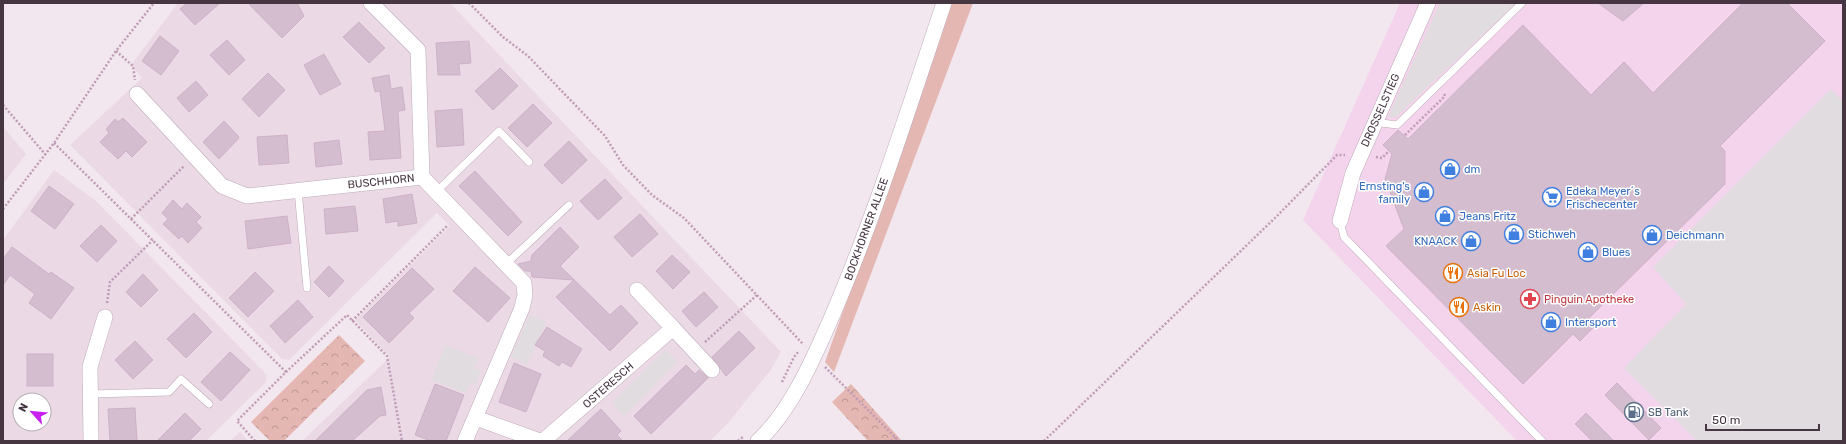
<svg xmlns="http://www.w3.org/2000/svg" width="1846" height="444" viewBox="0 0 1846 444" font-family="Rubik,sans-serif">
<defs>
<pattern id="park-crowns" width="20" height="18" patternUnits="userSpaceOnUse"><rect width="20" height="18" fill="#e5b7b2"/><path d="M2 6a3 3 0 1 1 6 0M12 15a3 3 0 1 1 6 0" fill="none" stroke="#bb9692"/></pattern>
</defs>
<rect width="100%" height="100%" fill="#f3e7ef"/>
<g fill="#ebd9e5" fill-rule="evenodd">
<polygon points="178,3 450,3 781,352 770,371 728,423 710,441 302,441 390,357 355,320 450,226 437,213 289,360 282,359 70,145 142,78 131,65"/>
<polygon points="3,127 26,154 3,184"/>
<path d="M54 170 96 201 267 375 266 382 206 441H3V240ZM20 400H44V424H20Z"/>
<polygon points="240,432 248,441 230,441"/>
</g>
<polygon fill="#f4d3ec" points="1400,3 1843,3 1843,441 1517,441 1303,220"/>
<polygon fill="#e5b7b2" points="949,3 973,3 834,372 825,362 918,100"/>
<g fill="url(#park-crowns)">
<polygon points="339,335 365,361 284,441 270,441 251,422"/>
<polygon points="851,384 902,441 868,441 832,402"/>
</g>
<g fill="#e1dce0">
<polygon points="1440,3 1516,3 1396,117 1388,117"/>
<polygon points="1831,89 1843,101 1843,441 1697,441 1624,368 1686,304 1653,267"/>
<polygon points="530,315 546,322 527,365 511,357"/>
<polygon points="445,345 478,358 474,368 481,371 475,385 470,383 466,393 432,380"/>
<polygon points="665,350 677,362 624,416 612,403"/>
</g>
<g fill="#d4bdce" stroke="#ceb1c7">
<polygon points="187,3 220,3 195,25 180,9"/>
<polygon points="248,3 297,3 304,16 282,38"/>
<polygon points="1598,3 1644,3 1623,21"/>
<polygon points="1743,3 1787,3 1825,41 1720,146 1725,151 1725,184 1589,318 1596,325 1580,341 1573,334 1523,384 1386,246 1404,229 1385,179 1392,154 1383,145 1398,130 1408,139 1523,25 1591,95 1624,62 1653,93"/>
<polygon points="359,22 385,48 369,63 343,37"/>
<polygon points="160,36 179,51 161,75 142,61"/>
<polygon points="227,40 245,60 229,75 210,55"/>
<polygon points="469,41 471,63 459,64 460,75 438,75 436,43"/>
<polygon points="324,54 341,84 320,95 304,65"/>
<polygon points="500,68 518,86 493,110 475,91"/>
<polygon points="268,73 285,90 259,117 242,99"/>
<polygon points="389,75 391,89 402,87 405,110 398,111 401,158 370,160 368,132 385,131 380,91 375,92 372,78"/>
<polygon points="196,81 208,95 189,112 177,98"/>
<polygon points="533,104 552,123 527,147 508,128"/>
<polygon points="462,109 464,145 437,147 435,111"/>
<polygon points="123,118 147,142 132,157 126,151 118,159 100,142 109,133 106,129 115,119 118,122"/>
<polygon points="224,121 239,137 238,138 239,138 219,159 203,142"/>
<polygon points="287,135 289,163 259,165 257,137"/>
<polygon points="339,140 342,164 316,167 314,143"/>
<polygon points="569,141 587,160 562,184 544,165"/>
<polygon points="475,171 522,222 508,236 459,186"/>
<polygon points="605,179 622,198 598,220 580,201"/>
<polygon points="49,186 74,204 55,229 31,211"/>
<polygon points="412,194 417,223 398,226 398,221 386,223 383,199"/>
<polygon points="173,200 182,209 187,203 201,217 196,222 202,228 188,243 182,236 179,239 163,224 168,219 162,213"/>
<polygon points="355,206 358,231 326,234 324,209"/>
<polygon points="640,214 658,234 632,257 614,237"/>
<polygon points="287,216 291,243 248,249 245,221"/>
<polygon points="101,225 117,241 97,262 80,246"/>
<polygon points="560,227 579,247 560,266 610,315 621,305 638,323 610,351 556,297 574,280 532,277 531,271 525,271 518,264 531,261 532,255"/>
<polygon points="12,247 49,274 51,272 74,288 51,319 29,303 35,294 10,275 3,285 3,259"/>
<polygon points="672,255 690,272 673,289 656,271"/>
<polygon points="329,266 344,281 329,297 314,282"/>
<polygon points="475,267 510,298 488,322 453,291"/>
<polygon points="412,268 434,289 409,313 414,318 389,343 363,317"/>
<polygon points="255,272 274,291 248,317 229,298"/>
<polygon points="143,274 158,290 141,307 126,292"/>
<polygon points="704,292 718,307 696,327 682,311"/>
<polygon points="298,300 313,317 285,343 270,326"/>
<polygon points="194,313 212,332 186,358 167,339"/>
<polygon points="547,327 582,349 571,367 562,362 559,366 543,356 545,351 535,345"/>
<polygon points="739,331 755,348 726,376 712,357"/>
<polygon points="135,341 153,360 133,379 115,360"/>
<polygon points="230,352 250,370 221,401 201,382"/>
<rect x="27" y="354" width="26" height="32"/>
<polygon points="514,363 541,374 526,412 499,402"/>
<polygon points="686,365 695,374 699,370 708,378 651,434 634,416"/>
<polygon points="1617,383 1661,428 1649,440 1605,395"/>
<polygon points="435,384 464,395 446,441 431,441 415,435"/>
<polygon points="381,387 386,415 380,416 352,441 315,441 367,390"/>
<polygon points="135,408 137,441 110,441 108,409"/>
<polygon points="601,409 621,431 617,435 623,441 567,441"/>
<polygon points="185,413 201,429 189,441 157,441"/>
<polygon points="1586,413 1614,441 1592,441 1575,424"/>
</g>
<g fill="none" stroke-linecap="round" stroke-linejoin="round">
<g stroke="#beaab8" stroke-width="8">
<g id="service">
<polyline points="1374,122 1397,125 1522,3"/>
<polyline points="298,190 307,288"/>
<polyline points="436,192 499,131 529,162"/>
<polyline points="1340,221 1344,237 1542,441"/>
<polyline points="506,264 569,205"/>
<polyline points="90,394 169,392 181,379 209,404"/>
</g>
</g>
<g stroke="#beaab8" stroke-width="16">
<g id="minor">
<polyline points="371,3 418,50 422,177"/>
<polyline points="137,94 222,186 247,196 422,177 524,283 525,295 522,308 465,441"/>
<polyline points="1340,221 1353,173 1428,3"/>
<polyline points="673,328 712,370"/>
<polyline points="476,418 540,441"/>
<polyline points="91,441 90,367 105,317"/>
<polyline points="543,441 673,328 637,290"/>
<path d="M758 441C792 410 815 355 833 314 876 213 909 107 944 3"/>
</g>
</g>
<g stroke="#bf9cb5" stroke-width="2.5" stroke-dasharray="2 2" stroke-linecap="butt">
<polyline points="469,3 503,37 528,56 605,136 623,165 652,195 684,218 803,344"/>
<polyline points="116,51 133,66 135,80"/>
<polyline points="3,105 45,154"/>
<polyline points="1405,135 1445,96 1444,93"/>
<polyline points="54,143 286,372"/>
<polyline points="1376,157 1382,158 1389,151"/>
<polyline points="3,209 54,143 116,51 154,3"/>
<polyline points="131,219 184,166"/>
<polyline points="107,303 110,282 153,240"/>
<polyline points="352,321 448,225"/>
<polyline points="705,342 757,295"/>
<polyline points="825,367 899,441"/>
<polyline points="782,382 794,357 799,351"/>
<polyline points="255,441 237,421 286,372 347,315 387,356 402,441"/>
<polyline points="738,441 744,436"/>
<polyline points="891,441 896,437"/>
<polyline points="1044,441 1277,216 1337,155 1345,155"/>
</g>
<use href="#service" stroke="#fff" stroke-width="7"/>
<use href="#minor" stroke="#fff" stroke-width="15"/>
</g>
<defs>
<g id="shop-ring" transform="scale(1)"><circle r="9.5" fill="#fff" stroke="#3f7fe0" stroke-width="1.5"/><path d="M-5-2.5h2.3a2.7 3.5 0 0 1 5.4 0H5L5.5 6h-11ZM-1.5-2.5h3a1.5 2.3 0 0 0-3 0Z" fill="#3f7fe0"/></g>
<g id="supermarket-ring" transform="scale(1)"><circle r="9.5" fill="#fff" stroke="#3f7fe0" stroke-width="1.5"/><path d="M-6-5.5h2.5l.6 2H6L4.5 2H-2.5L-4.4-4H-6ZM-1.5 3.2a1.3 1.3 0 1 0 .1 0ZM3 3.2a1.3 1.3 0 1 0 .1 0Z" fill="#3f7fe0"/></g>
<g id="restaurant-ring" transform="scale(1)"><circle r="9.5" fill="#fff" stroke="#e8710a" stroke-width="1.5"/><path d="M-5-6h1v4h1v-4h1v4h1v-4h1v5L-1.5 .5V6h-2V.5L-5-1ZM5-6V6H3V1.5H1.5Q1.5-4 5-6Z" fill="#e8710a"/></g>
<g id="pharmacy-ring" transform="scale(1)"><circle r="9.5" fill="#fff" stroke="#e0444e" stroke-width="1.5"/><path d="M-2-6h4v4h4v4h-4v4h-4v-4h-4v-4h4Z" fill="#e0444e"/></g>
<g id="fuel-ring" transform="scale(1)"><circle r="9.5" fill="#fff" stroke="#5c6f8a" stroke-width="1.5"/><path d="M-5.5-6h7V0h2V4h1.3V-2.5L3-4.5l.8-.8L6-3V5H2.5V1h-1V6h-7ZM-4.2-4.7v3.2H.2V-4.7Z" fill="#5c6f8a"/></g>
</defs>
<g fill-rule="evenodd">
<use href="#shop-ring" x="1450" y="169"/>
<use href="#shop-ring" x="1424" y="192"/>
<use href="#supermarket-ring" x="1552" y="197"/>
<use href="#shop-ring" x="1445" y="216"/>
<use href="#shop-ring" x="1514" y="234"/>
<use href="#shop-ring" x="1652" y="235"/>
<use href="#shop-ring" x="1471" y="241"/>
<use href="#shop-ring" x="1588" y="252"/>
<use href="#restaurant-ring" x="1453" y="273"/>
<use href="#pharmacy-ring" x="1530" y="299"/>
<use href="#restaurant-ring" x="1459" y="307"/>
<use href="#shop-ring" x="1551" y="322"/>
<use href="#fuel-ring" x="1634" y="412"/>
</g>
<g text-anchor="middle" stroke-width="3" stroke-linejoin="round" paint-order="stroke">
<g font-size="11" fill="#463642" stroke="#fff">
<text transform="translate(1380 110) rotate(-66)" y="4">DROSSELSTIEG</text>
<text transform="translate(381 181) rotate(-6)" y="4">BUSCHHORN</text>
<text transform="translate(866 229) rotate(-70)" y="4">BOCKHORNER ALLEE</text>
<text transform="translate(608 385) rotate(-41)" y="4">OSTERESCH</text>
</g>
<g font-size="11" fill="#366cbe" stroke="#fff" text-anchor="start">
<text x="1464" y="173">dm</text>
<text x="1410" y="190" text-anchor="end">Ernsting's<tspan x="1410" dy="13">family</tspan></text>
<text x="1566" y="195">Edeka Meyer´s<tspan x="1566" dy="13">Frischecenter</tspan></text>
<text x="1459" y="220">Jeans Fritz</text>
<text x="1528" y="238">Stichweh</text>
<text x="1666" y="239">Deichmann</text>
<text x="1457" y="245" text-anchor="end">KNAACK</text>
<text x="1602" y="256">Blues</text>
<text x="1565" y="326">Intersport</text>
</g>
<g font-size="11" fill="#c56008" stroke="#fff" text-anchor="start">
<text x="1467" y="277">Asia Fu Loc</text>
<text x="1473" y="311">Askin</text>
</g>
<g font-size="11" fill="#be3a42" stroke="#fff" text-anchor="start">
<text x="1544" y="303">Pinguin Apotheke</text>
</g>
<g font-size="11" fill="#4e5e75" stroke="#fff" text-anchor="start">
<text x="1648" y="416">SB Tank</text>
</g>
</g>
<rect width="1846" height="444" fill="none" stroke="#463642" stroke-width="8"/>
<g transform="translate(32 412) rotate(297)"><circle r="19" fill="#ffffff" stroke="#b5afb3"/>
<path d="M0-3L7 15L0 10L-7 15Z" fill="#c720f1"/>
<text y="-6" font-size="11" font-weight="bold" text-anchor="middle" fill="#463642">N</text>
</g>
<path d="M1706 424v6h113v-6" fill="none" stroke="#463642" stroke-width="2"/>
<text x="1712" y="424" font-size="12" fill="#463642" stroke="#ffffff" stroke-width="3" paint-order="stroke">50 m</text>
</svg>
